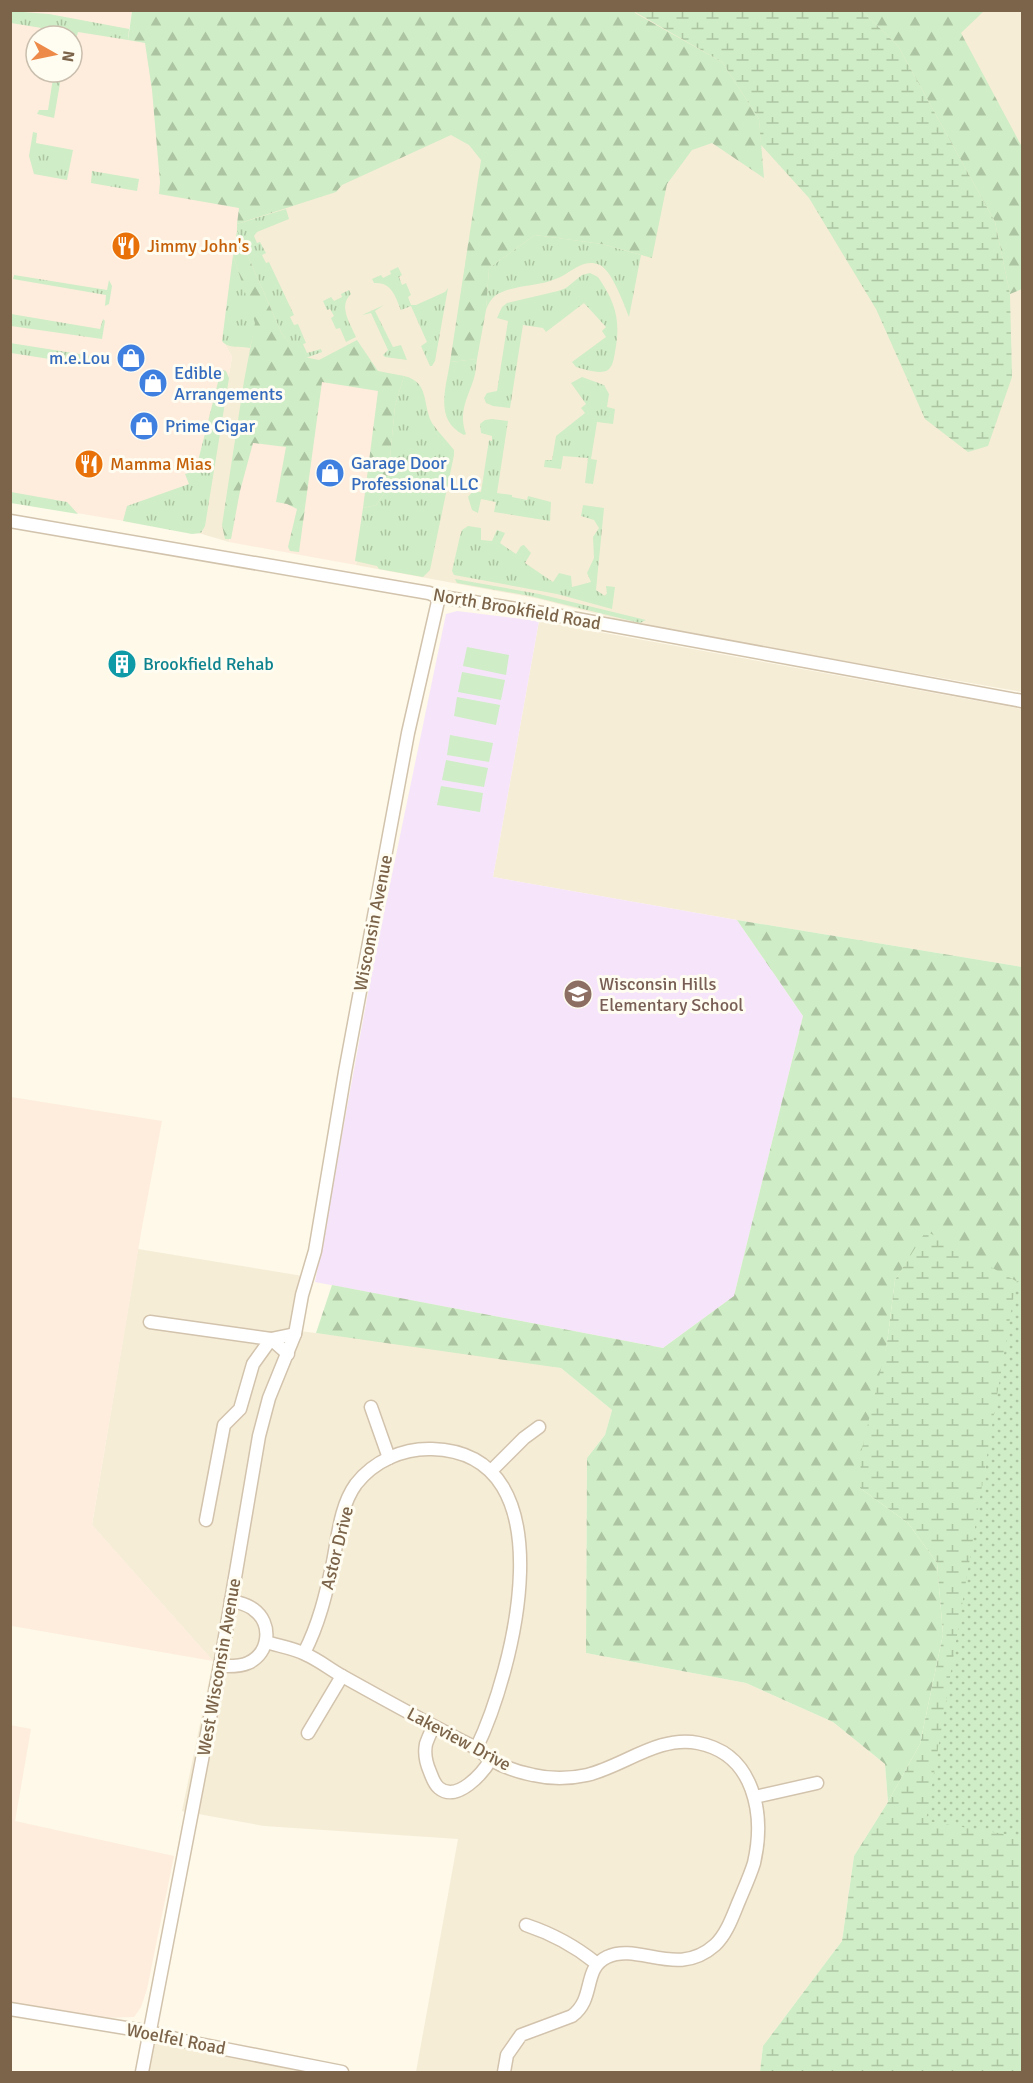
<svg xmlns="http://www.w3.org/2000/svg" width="1033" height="2083" viewBox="0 0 1033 2083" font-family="Signika,sans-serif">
<defs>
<pattern id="grass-tufts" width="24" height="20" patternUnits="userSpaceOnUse" patternTransform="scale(1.5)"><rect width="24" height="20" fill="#cfedc6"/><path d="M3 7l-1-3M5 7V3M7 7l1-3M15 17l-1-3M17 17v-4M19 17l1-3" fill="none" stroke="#adc4a3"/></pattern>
<pattern id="forest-firs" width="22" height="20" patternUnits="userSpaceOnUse" patternTransform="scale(1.5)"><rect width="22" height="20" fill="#cfedc6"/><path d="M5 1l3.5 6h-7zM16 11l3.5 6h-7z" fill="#adc4a3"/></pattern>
<pattern id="wetland-marsh" width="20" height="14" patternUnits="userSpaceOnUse" patternTransform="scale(1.5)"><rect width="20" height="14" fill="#cfedc6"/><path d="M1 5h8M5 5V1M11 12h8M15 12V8" fill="none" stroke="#adc4a3"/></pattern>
<pattern id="park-dots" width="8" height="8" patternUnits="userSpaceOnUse" patternTransform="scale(1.5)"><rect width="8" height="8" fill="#cfedc6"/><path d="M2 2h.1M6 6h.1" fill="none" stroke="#adc4a3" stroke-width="1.8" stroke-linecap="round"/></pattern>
</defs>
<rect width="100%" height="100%" fill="#fef9e9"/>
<g fill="#f6edd7">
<polygon points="160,10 1022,11 1022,692 695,635 633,623 535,598 356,565 386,374 261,353 229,542 202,534 232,357 223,340"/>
<polygon points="539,621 1022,709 1022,967 737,920 493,877"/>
<polygon points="138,1249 303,1276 291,1330 488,1354 561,1368 612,1410 605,1435 587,1458 586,1653 746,1683 833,1722 885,1764 888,1802 854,1856 842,1941 763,2046 760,2072 416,2072 458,1839 264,1826 182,1811 213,1661 92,1525"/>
<polygon points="154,2040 321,2072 148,2072"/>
</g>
<g fill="#feeddd" fill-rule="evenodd">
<path d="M11 11H132L128 37 155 42 243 199 223 340 232 357 202 534 11 502ZM36 36H72V72H36Z"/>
<polygon points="261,353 386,374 356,565 229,542"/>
<polygon points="11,1097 162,1121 142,1227 92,1525 213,1661 12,1626 11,1630"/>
<polygon points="10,1725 31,1729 15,1821 174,1856 147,1989 141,2007 134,2017 100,2018 11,2002"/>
</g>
<polygon fill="#f6e5fa" points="457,611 539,621 493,877 737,920 803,1016 734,1296 663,1348 315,1282 372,971 446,614"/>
<g fill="url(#grass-tufts)">
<polygon points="10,11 49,14 129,29 128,40 78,32 75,42 72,41 72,36 60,36 60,31 11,23"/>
<polygon points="54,72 62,72 54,118 37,114 39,110 48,110"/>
<polygon points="33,132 37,133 36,143 73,150 67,180 34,174 29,156"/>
<polygon points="92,171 139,179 137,191 91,183"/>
<polygon points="286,209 289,219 257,232 254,236 257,243 260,242 266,253 262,255 266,263 269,262 294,315 290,317 294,325 298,324 306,343 303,344 307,353 321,349 322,352 306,358 299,357 282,334 237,231 237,224"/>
<path d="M535 235 602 244 641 255 629 317C624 304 612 271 600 265 582 258 573 272 558 278 539 287 515 284 496 295 491 299 488 304 486 310L489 268Z"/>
<path d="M233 255 256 323 250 348C241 346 228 349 222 341Z"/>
<path d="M398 267 402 275 399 277 402 285 406 283 411 295 408 297 411 305H416L445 292 448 288 435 361 432 366H430L421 346 427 342 411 306 401 310C395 296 392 282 374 283L372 279 381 275 383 278 391 274 390 271Z"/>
<path d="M590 273 598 277C616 303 621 321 615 352 614 358 613 366 608 370 600 375 584 369 576 367L572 362 606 337 602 331 606 327 584 303 546 332 543 328 523 325 510 408 493 406 486 403 484 398 487 393 497 391 508 321 497 318 502 307 507 303 558 291 566 288 582 275Z"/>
<polygon points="14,275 107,290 109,280 112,286 109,304 105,306 106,295 13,279"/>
<path d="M349 290 351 294C338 306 350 323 356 337L346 342 340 328 336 329 331 318 334 316 330 309 327 310 323 301 331 297 334 301 342 297 341 294Z"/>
<polygon points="384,305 375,311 393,347 401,345 407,360 385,357 383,355 388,350 371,313 362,315"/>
<polygon points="11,314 100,329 103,319 105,321 102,339 11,326"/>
<polygon points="10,343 92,356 92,363 88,365 11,353"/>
<path d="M477 359C476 365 476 372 474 378 468 398 458 411 466 434L464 435C434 420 446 388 450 362Z"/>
<polygon points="220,369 226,371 229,378 205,526 201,533 192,534 123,521 127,506 189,484 185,474 192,472 197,465 218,382 215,377 216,372"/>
<path d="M404 376C430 382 422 404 432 423 438 432 447 441 454 450V455L430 570 423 577 379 569 377 566 355 561 363 508 376 505 387 489 395 406Z"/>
<polygon points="582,377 604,385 609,394 607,407 615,409 613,424 597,422 591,459 597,460 593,484 585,483 588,458 563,456 561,469 544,467 545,460 552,460 556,436 585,413 581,408 586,404 571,383"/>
<polygon points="492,419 508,421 497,493 512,495 512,497 527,500 528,496 551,502 550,521 494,512 496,502 481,499 478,513 472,510 468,497 473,491 481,492 489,440 492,441 492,436 481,433 480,424 485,420"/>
<polygon points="11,492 67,502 78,514 11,503"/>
<polygon points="583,505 604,508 596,590 605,596 607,593 606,586 615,587 612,609 557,594 454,575 452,571 460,536 462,530 468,526 481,528 481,540 492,541 497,530 505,533 500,543 516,554 521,546 524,545 531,553 525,563 553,582 559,573 571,576 572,587 591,582 587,573 594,558 593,537 599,528 594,520 581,516"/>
<polygon points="455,579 539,594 646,620 640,623 530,596 457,583"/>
</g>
<g fill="url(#forest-firs)">
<polygon points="132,11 635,11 635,13 722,62 759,119 764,178 712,143 692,150 667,184 652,258 602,244 535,235 489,268 486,310 477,359 450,362 481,160 469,145 451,135 342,185 336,192 237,224 239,208 159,194 160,182 152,90 145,43 128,40"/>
<polygon points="862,11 984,11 961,33 1022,147 1022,289 1010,294 995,222 898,46"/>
<polygon points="237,231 282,334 299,356 319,360 357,340 378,371 404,376 395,406 387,489 376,505 363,508 378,391 322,382 299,552 290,551 288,547 297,509 287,504 276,502 286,447 253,443 240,491 231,539 225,539 222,525 244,381 255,323 233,255"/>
<polygon points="737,920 1022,967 1022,1279 1016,1282 927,1232 895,1280 887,1343 860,1488 908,1523 937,1563 943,1634 920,1744 888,1802 885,1764 833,1722 746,1683 586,1653 587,1458 605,1435 612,1410 561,1368 316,1333 332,1285 663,1348 734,1296 803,1016"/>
</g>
<g fill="url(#wetland-marsh)">
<polygon points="635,11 862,11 898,46 995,222 1010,294 1012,377 988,446 968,452 925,419 876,309 809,198 761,145 759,119 722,62 635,12"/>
<polygon points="926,1231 1016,1281 1022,1279 1022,2072 760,2072 763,2046 842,1941 854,1856 888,1802 920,1744 943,1634 937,1563 908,1523 860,1488 861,1453 887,1343 895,1280"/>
</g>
<polygon fill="url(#park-dots)" points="1022,1279 1022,1837 926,1821 1016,1282"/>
<g fill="#cfedc6">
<polygon points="467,647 509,655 506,675 463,666"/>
<polygon points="462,672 505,680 501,700 458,692"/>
<polygon points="457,697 500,705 496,725 454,716"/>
<polygon points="450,735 493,743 489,762 447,755"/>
<polygon points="446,760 488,768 484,787 442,780"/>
<polygon points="441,786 483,793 480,812 437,805"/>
</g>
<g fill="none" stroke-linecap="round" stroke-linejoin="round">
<g stroke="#d2c3ad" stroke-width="15">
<g id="minor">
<polyline points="10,521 429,593 436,596 555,615 1022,701"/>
<polyline points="150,1322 271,1339 253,1364 240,1409 224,1425 206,1520"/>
<polyline points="288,1354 271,1339 295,1334"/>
<polyline points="371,1407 389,1458"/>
<polyline points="491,1471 524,1438 539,1427"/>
<path d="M266 1642C279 1646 293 1648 305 1654 319 1660 331 1670 344 1677 387 1701 429 1724 472 1746 479 1750 484 1755 490 1759 503 1767 518 1772 533 1775 550 1779 569 1779 587 1775 624 1766 659 1735 698 1743 755 1754 765 1815 754 1863 750 1876 744 1889 739 1901 733 1915 727 1934 715 1945 677 1979 639 1942 607 1957 582 1969 596 1998 572 2016L521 2035 507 2055 504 2072"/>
<path d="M304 1653C319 1624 326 1594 333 1562 338 1537 340 1506 356 1484 374 1461 403 1448 432 1449 571 1453 513 1673 476 1749"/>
<path d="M220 1666C229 1666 240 1667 248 1663 270 1653 273 1623 253 1609 247 1604 238 1603 231 1600"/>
<path d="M433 1727C431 1732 428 1738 426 1744 424 1754 426 1763 430 1772 432 1777 434 1784 439 1788 457 1803 483 1773 491 1759"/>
<polyline points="308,1733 342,1676"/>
<polyline points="755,1797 817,1783"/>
<path d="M526 1925C553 1934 575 1946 596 1963"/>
<polyline points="10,2009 150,2032 184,2041 342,2072"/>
<polyline points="142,2072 220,1666 259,1436 269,1398 295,1334 302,1295 315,1251 345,1072 408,733 439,597"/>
</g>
</g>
<use href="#minor" stroke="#fff" stroke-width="12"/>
</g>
<defs>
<g id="restaurant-disc" transform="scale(1.5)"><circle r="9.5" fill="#e8710a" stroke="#fffcf1"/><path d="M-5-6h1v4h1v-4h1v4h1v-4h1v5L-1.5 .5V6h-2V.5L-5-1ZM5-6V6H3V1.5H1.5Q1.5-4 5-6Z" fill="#fff"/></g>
<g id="shop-disc" transform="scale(1.5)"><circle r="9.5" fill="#3f7fe0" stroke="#fffcf1"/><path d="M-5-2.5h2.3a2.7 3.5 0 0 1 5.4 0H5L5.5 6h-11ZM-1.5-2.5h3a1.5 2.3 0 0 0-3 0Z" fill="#fff"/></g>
<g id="building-disc" transform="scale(1.5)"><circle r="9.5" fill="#0f9aa8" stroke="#fffcf1"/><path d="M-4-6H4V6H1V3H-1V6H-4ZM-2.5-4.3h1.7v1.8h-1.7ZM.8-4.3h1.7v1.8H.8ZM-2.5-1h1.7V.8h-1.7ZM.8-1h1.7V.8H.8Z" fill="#fff"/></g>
<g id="school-disc" transform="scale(1.5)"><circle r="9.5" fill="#8d6e63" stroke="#fffcf1"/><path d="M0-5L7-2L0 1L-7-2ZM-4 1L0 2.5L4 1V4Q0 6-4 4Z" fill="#fff"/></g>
</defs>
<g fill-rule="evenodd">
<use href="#restaurant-disc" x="126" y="246"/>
<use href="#shop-disc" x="131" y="358"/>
<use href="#shop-disc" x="153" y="383"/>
<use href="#shop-disc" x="144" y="426"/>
<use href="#restaurant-disc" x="89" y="464"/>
<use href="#shop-disc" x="330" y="473"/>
<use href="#building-disc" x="122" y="664"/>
<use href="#school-disc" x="578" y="994"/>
</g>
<g text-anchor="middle" stroke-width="6" stroke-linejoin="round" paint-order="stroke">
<g font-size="18" fill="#c56008" stroke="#fffcf1" text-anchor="start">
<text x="147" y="252">Jimmy John's</text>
<text x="110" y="470">Mamma Mias</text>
</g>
<g font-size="18" fill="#366cbe" stroke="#fffcf1" text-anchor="start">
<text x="110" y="364" text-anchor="end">m.e.Lou</text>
<text x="174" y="379">Edible<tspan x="174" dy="21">Arrangements</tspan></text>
<text x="165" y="432">Prime Cigar</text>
<text x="351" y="469">Garage Door<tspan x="351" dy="21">Professional LLC</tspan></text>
</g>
<g font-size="18" fill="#7b644a" stroke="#fffcf1">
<text transform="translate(517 609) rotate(10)" y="6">North Brookfield Road</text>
<text transform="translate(373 923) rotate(-79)" y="6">Wisconsin Avenue</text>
<text transform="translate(337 1548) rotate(-76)" y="6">Astor Drive</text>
<text transform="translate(219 1667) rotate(-80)" y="6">West Wisconsin Avenue</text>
<text transform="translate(459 1739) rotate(28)" y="6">Lakeview Drive</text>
<text transform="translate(176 2039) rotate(11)" y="6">Woelfel Road</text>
</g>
<g font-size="18" fill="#0d838f" stroke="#fffcf1" text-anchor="start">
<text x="143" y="670">Brookfield Rehab</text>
</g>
<g font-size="18" fill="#785e54" stroke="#fffcf1" text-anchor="start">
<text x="599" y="990">Wisconsin Hills<tspan x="599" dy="21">Elementary School</tspan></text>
</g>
</g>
<rect width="1033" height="2083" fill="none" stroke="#7b644a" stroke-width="24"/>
<g transform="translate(54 54) rotate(99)"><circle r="28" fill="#fffcf1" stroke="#cabfae" stroke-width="1.5"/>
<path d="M0-4.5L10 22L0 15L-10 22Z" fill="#ed8a49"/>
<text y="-9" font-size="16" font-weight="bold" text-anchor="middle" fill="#7b644a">N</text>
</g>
</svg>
